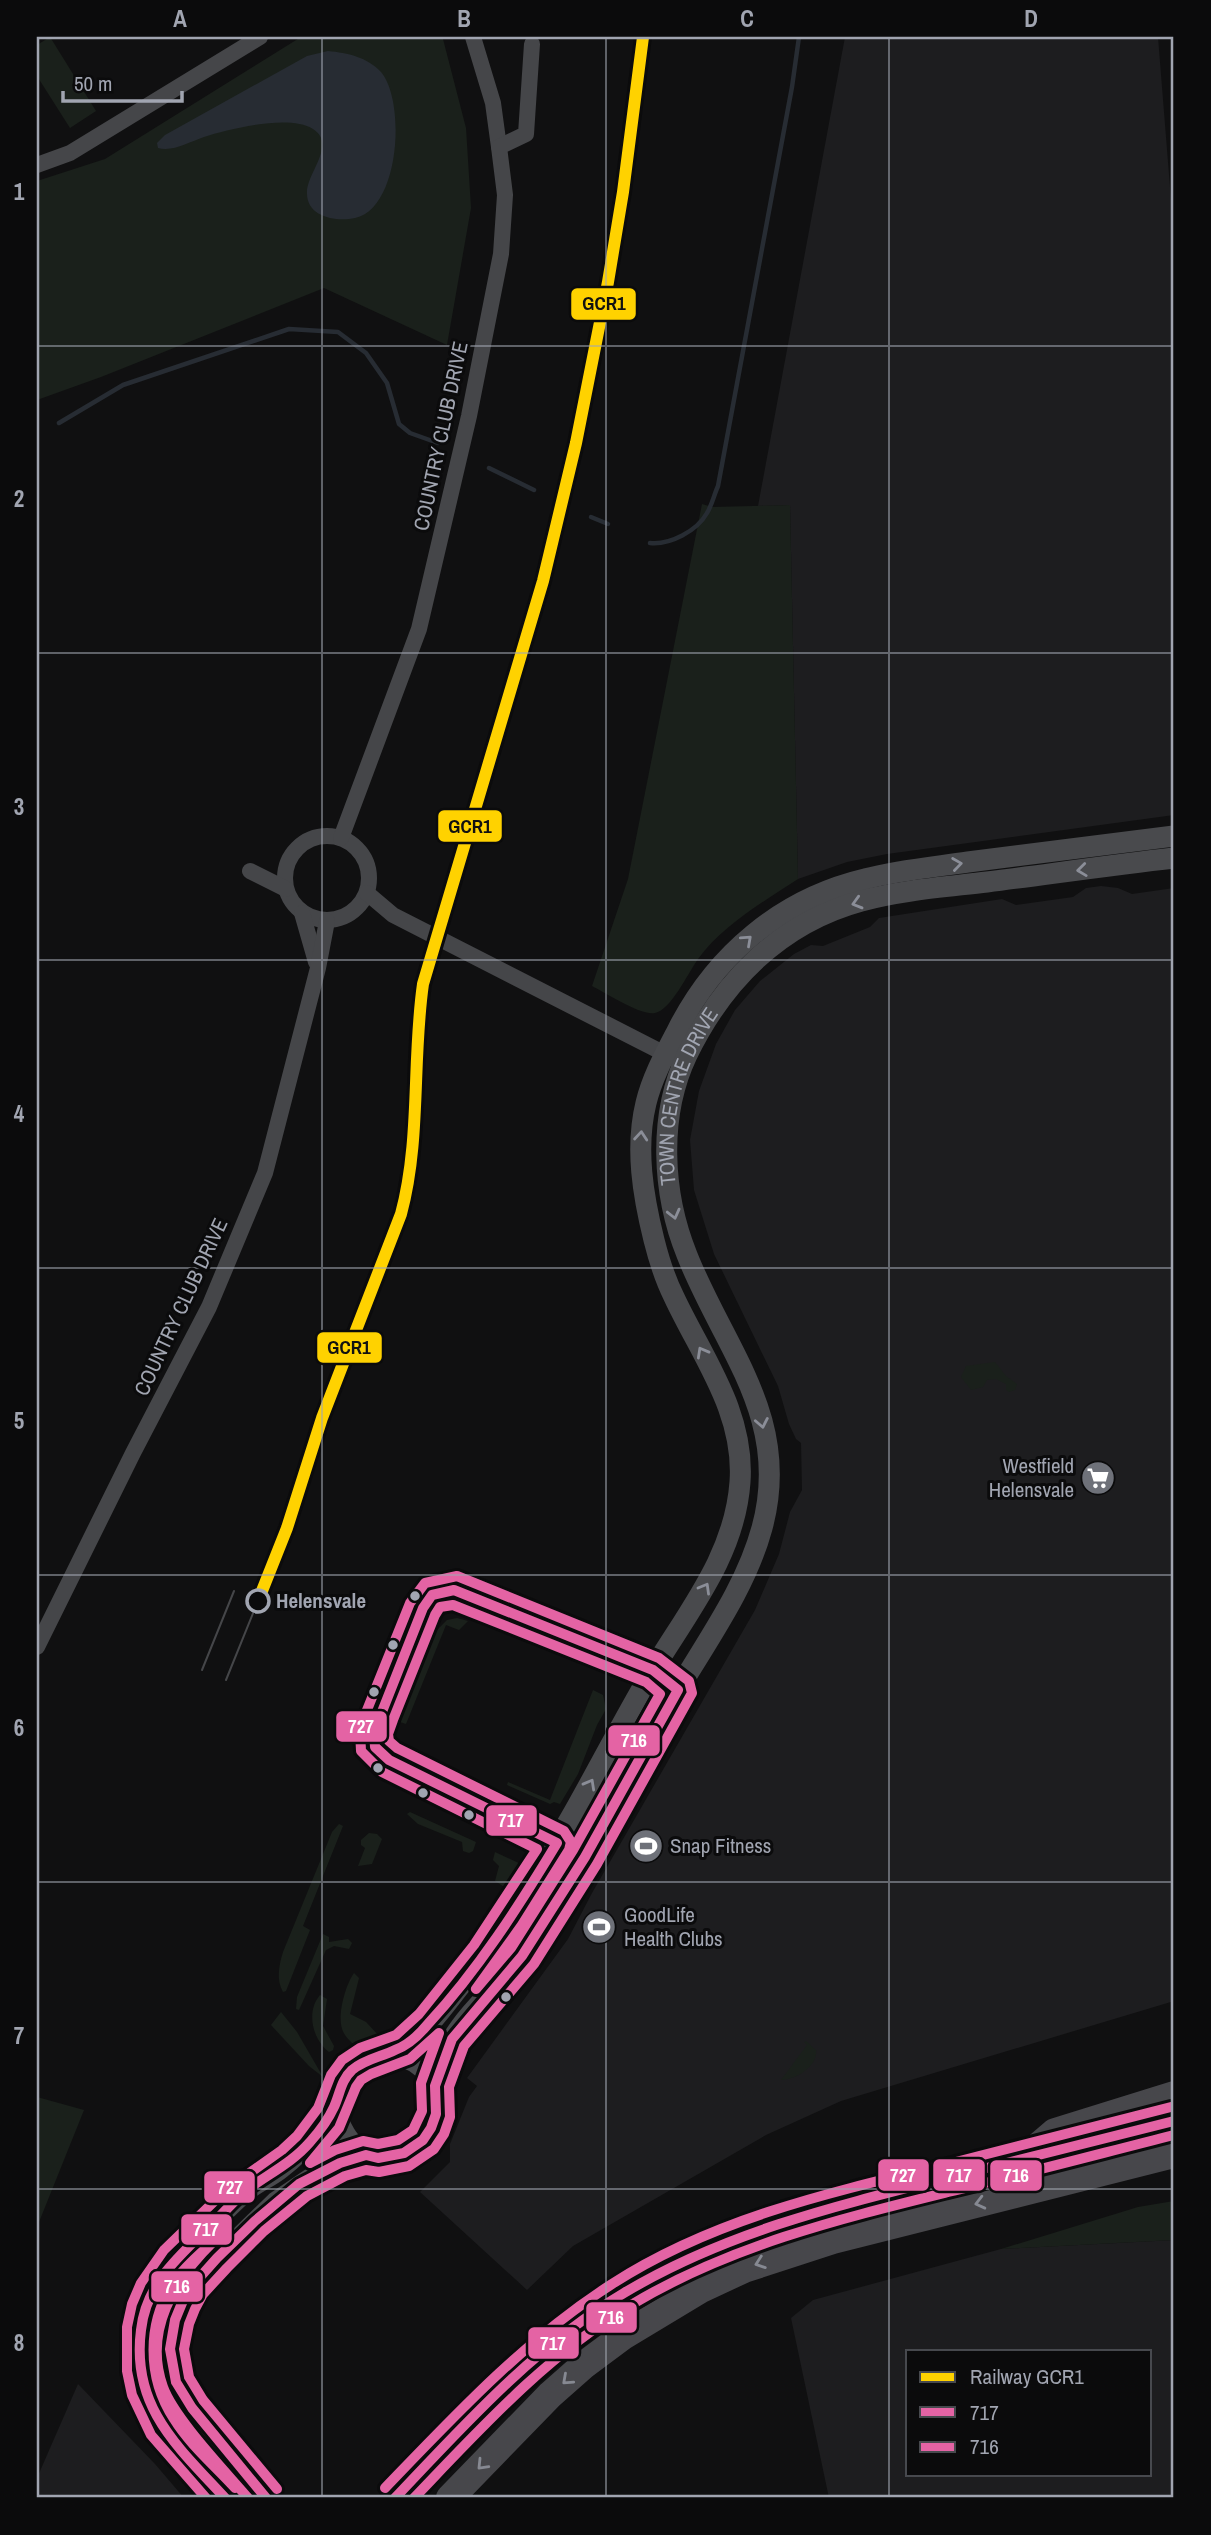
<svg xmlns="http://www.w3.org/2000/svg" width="1211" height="2535" viewBox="0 0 1211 2535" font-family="'Archivo Narrow',sans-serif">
<rect width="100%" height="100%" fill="#101011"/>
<g fill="#1d1d1f" fill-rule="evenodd">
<polygon points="845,37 1158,37 1174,237 1174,815 887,854 847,862 798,879 790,505 758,506"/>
<polygon points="1101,886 1118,888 1132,894 1174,888 1174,2001 841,2101 766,2135 573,2246 527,2290 420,2192 450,2162 450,2144 469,2097 477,2086 467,2078 568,1939 592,1893 755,1610 779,1554 790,1512 802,1490 801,1443 796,1439 789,1424 778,1386 714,1254 694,1190 690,1140 699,1091 716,1044 735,1010 760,981 794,954 811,945 823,946 870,927 879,918 1002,899 1016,905 1073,897 1086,888"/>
<path d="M1174 2240V2498H829L791 2318 813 2300 1001 2249ZM1150 2351V2474H908V2351Z"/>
<polygon points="78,2384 155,2464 184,2498 37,2498 37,2478"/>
</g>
<g fill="#1a201b">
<polygon points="50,37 96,111 70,128 37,76 37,45"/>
<polygon points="301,37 442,37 443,39 466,128 471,208 447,345 324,288 101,377 37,400 37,181 105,159"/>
<path d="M702 504 712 507 790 505 798 879C763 902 723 925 698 959 688 973 671 1010 655 1013 641 1016 606 993 592 986L628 879Z"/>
<polygon points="995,1362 1006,1376 1017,1384 1015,1390 1009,1392 1006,1390 1006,1384 996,1379 987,1380 983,1387 971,1390 961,1377 966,1366"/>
<polygon points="457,1618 468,1621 459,1630 446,1625 406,1724 400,1722 437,1630 447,1620"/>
<polygon points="593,1690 603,1695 606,1709 597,1725 578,1774 560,1804 554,1802 550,1804 507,1785 508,1782 550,1800"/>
<polygon points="396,1752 403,1752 470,1782 542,1823 541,1825 472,1788"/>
<polygon points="410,1812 476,1842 473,1851 469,1853 463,1851 462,1842 418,1824 407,1814"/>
<path d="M339 1824 343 1826 303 1926 310 1930 286 1991 283 1992C276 1980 279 1965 283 1952L332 1832Z"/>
<polygon points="369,1833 377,1834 382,1839 372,1864 358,1866 365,1848 361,1845 361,1840"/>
<polygon points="495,1852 525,1866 509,1890 495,1881 499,1866 493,1860"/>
<polygon points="323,1934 329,1937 329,1942 348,1939 352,1943 349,1949 334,1946 326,1950 299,2010 296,2009 297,1997"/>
<path d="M354 1973 359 1978 350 2014 366 2022 381 2038 379 2040 353 2044C347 2038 342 2033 341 2024 339 2010 346 1984 354 1973Z"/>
<path d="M320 1995 327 1999 323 2026 334 2046 333 2050 329 2052C312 2039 306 2011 320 1995Z"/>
<polygon points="281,2012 297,2032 323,2077 309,2066 271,2025"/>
<path d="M806 2041 816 2050C818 2066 796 2080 781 2080L807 2045 804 2042Z"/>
<polygon points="37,2097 84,2110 37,2227"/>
<polygon points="1174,2201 1174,2240 1001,2249 1138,2207"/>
</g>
<path fill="#272c33" d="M328 51C348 53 367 57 381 72 406 101 400 209 355 218 336 222 306 217 307 192 307 173 337 144 313 129 289 114 229 129 204 137 189 142 173 152 158 148L157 143 165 135 307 56Z"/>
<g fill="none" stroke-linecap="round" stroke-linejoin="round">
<g stroke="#272c33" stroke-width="4.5">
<polyline points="59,423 123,385 289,329 338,332 366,353 387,383 399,424 410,433 438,443"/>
<polyline points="489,468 534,490"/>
<polyline points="591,517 608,524"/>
<path d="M650 543C670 545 697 531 707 513 712 505 714 495 718 486L792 87 799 37"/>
</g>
<g stroke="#454649" stroke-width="16">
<polyline points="473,37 493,103 499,147"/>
<polyline points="37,165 70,153 260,37"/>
<circle cx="327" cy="878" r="42"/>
<polyline points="341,838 419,629 469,416 501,254 505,195 499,147 526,134 532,44"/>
<polyline points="250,871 286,889"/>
<polyline points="367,893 393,915 675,1059"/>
<polyline points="302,913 316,962"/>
<polyline points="37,1647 133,1453 209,1307 265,1173 318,968 327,921"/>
</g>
<g stroke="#494a4d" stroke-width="21">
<path d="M385 2055C392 2051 401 2048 408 2043 429 2028 444 2006 460 1986 504 1931 540 1872 574 1812 601 1764 626 1715 654 1668 690 1609 735 1554 740 1482 745 1412 702 1357 674 1297 665 1279 659 1260 654 1240 643 1196 635 1148 646 1103 652 1078 665 1054 677 1031 715 955 781 899 865 879 899 870 934 867 968 862 1037 853 1106 845 1174 836"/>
<path d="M385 2055C392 2056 400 2056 406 2058 418 2062 427 2071 433 2082 459 2136 379 2190 345 2134 322 2096 347 2063 385 2055Z"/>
<path id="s1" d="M435 2086C440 2070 444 2052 453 2038 472 2007 503 1983 524 1953 580 1873 623 1786 671 1702 703 1646 745 1591 762 1528 792 1418 724 1349 687 1255 662 1193 658 1116 687 1055 723 981 780 923 861 901 902 890 945 887 987 882 1050 874 1112 865 1174 858"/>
<path d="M225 2498C204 2475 179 2453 161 2426 134 2385 133 2327 156 2283 168 2262 189 2245 207 2228 220 2216 232 2203 246 2191 257 2182 270 2177 281 2168 305 2150 321 2128 336 2103"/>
<polyline points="266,2498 192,2408 176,2382 170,2349 175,2320 182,2303 203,2273 276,2202 319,2173 366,2155"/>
</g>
<g stroke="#47474b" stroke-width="28">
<polyline points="1034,2150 1055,2132 1174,2095"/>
<path d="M395 2498C465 2425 534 2348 622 2294 721 2232 832 2206 944 2179 1021 2160 1097 2140 1174 2121"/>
<polyline points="450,2498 550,2395 584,2365 623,2336 701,2289 744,2269 833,2240 1174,2154"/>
</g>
<g stroke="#454649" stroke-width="2">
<polyline points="202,1670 234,1591"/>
<polyline points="226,1680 258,1601"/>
</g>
<g stroke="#0b0b0c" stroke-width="16">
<g id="bus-1">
<path d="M225 2498C178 2447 131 2407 141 2330 146 2284 178 2257 209 2227 222 2215 233 2201 247 2190 268 2174 292 2163 310 2142 319 2132 328 2120 334 2107 340 2094 341 2080 352 2070 365 2059 381 2057 395 2050 409 2045 419 2035 428 2024 478 1970 519 1906 557 1843L389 1760 375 1747 374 1732 423 1608 432 1595 454 1590 653 1670 678 1690 585 1857 522 1956 452 2039 435 2086 436 2114 431 2128 423 2140 404 2153 378 2158 366 2155 340 2163 299 2184 255 2221 217 2258 192 2286 182 2303 175 2320 170 2349 176 2382 192 2408 266 2498"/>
<path d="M395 2498C465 2424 535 2346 624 2293 724 2233 835 2206 947 2178 1023 2159 1098 2140 1174 2121"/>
</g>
</g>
<g stroke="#0b0b0c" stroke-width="16">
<g id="bus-2">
<polygon points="453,1605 646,1682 660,1694 573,1850 511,1948 476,1989 522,1925 569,1850 571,1842 564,1831 397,1748 389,1741 388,1734 393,1720 435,1615 440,1607"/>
<polygon points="439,2033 421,2083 422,2111 413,2130 398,2140 378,2144 363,2141 335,2150 310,2163 339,2128 356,2087 361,2080 371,2074 410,2059"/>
<path d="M235 2488C215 2466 190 2445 174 2419 147 2378 146 2322 175 2281 185 2266 200 2254 213 2242 174 2280 143 2331 163 2387 174 2418 225 2471 248 2498"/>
<path d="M414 2498C481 2428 547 2355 631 2305 729 2246 839 2219 948 2192 1024 2174 1099 2154 1174 2135"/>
</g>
</g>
<g stroke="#0b0b0c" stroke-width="16">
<g id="bus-3">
<path d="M385 2488C456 2414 526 2339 612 2284 711 2220 827 2193 940 2166 1017 2147 1094 2127 1171 2107"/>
<polyline points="206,2498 151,2435 132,2395 127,2371 127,2327 132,2304 141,2283 164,2250 227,2189 282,2150 297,2136 318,2108 331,2075 342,2060 360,2048 396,2035 419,2014 474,1945 537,1849 382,1772 361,1751 360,1730 367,1710 410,1603 425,1583 457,1576 659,1658 689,1681 692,1693 597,1864 534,1964 464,2046 449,2087 450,2117 444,2134 434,2149 409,2166 379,2172 366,2170 345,2176 307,2196 264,2231 227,2268 203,2294 195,2309 189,2324 184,2349 189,2377 203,2400 277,2489"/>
</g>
</g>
<use href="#bus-1" stroke="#e463a4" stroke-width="10"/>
<use href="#bus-2" stroke="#e463a4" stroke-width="10"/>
<use href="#bus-3" stroke="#e463a4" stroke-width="10"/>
<g stroke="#0b0b0c" stroke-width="18">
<path id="rail-1" d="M258 1601 287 1528 322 1418 401 1214C421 1140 412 1060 423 984L543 581 576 443 608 282 623 192 643 37"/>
</g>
<use href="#rail-1" stroke="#ffd200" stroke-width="12"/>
</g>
<defs><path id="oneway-chevron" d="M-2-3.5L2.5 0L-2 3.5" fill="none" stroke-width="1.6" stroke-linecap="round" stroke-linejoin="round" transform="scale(1.75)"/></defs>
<g stroke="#8b8e98">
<use href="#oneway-chevron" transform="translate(957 864) rotate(-8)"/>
<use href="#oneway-chevron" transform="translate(1082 870) rotate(173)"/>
<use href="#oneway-chevron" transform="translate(857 903) rotate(164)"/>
<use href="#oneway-chevron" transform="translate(747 940) rotate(-42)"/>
<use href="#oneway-chevron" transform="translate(641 1136) rotate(-85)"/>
<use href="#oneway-chevron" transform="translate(674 1214) rotate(76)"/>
<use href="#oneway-chevron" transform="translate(702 1352) rotate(-119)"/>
<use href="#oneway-chevron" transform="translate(762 1423) rotate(79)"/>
<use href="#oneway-chevron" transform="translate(705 1588) rotate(-60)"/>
<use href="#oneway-chevron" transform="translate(590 1784) rotate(-61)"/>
</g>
<g stroke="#868992">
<use href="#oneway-chevron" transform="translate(980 2203) rotate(166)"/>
<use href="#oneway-chevron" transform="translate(760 2263) rotate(161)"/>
<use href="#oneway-chevron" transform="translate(567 2380) rotate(138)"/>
<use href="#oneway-chevron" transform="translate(482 2465) rotate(134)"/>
</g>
<path fill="none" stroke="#a1a5b1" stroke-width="2" stroke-opacity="0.55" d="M322 37V2498M606 37V2498M889 37V2498M37 346H1174M37 653H1174M37 960H1174M37 1268H1174M37 1575H1174M37 1882H1174M37 2189H1174"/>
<defs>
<g id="supermarket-disc" transform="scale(1.75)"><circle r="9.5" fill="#6e7179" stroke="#0b0b0c"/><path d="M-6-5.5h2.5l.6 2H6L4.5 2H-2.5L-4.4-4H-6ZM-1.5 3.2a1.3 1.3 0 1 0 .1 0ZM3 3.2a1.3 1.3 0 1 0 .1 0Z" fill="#fff"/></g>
<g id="stadium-disc" transform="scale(1.75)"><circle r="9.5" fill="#6e7179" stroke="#0b0b0c"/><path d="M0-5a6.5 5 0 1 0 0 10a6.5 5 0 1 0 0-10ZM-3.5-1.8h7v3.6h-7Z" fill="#fff"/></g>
</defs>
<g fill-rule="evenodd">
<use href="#supermarket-disc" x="1098" y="1478"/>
<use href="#stadium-disc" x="646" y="1846"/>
<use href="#stadium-disc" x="599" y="1927"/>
</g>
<g fill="#a1a5b1" stroke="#0b0b0c" stroke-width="2.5">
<circle cx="415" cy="1596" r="6"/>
<circle cx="393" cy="1645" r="6"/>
<circle cx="374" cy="1692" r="6"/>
<circle cx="378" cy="1768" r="6"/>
<circle cx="423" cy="1793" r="6"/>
<circle cx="469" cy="1815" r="6"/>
<circle cx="506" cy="1997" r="6"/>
</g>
<circle fill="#0b0b0c" stroke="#a1a5b1" stroke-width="3.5" cx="258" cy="1601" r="11"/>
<g text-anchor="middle" stroke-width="6" stroke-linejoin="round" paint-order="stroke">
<g font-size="21" fill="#a1a5b1" stroke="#0b0b0c">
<text transform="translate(441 436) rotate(-78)" y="7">COUNTRY CLUB DRIVE</text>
<text dy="7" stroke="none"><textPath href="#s1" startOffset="1106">TOWN CENTRE DRIVE</textPath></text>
<text transform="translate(181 1307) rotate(-65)" y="7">COUNTRY CLUB DRIVE</text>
</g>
<g font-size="21" fill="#a1a5b1" stroke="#0b0b0c" text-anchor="start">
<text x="1074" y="1473" text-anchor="end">Westfield<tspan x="1074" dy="24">Helensvale</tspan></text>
<text x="670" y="1853">Snap Fitness</text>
<text x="624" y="1922">GoodLife<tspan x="624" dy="24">Health Clubs</tspan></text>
</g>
<g font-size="21" font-weight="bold" fill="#a1a5b1" stroke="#0b0b0c" text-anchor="start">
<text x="276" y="1608">Helensvale</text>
</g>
</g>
<g stroke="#0b0b0c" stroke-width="2.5">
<rect x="570" y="287" width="67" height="34" rx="7" fill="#ffd200"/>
<rect x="437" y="809" width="66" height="34" rx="7" fill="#ffd200"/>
<rect x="316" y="1331" width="67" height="33" rx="7" fill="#ffd200"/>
<rect x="335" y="1710" width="53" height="33" rx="7" fill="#e463a4"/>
<rect x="607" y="1724" width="54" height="33" rx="7" fill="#e463a4"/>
<rect x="485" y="1804" width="53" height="33" rx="7" fill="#e463a4"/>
<rect x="877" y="2158" width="53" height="34" rx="7" fill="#e463a4"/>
<rect x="932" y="2158" width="54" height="34" rx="7" fill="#e463a4"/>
<rect x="989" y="2159" width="54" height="33" rx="7" fill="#e463a4"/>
<rect x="203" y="2170" width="53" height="34" rx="7" fill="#e463a4"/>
<rect x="180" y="2213" width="53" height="33" rx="7" fill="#e463a4"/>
<rect x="150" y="2270" width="54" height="33" rx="7" fill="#e463a4"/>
<rect x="585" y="2301" width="53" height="33" rx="7" fill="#e463a4"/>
<rect x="527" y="2326" width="53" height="34" rx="7" fill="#e463a4"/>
</g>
<g font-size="19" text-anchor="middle" font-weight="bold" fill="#fff">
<text x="361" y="1733">727</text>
<text x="634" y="1747">716</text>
<text x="511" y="1827">717</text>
<text x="903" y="2182">727</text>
<text x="959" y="2182">717</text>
<text x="1016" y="2182">716</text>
<text x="230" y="2194">727</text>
<text x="206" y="2236">717</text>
<text x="177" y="2293">716</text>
<text x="611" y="2324">716</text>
<text x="553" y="2350">717</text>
</g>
<g font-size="19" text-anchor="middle" font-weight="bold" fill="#111">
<text x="604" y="310">GCR1</text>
<text x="470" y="833">GCR1</text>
<text x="349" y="1354">GCR1</text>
</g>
<rect width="1211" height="2535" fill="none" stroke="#0b0b0c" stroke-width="77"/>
<rect x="906" y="2350" width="245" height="126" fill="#0b0b0c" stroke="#47494e" stroke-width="2"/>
<rect x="920" y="2372" width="35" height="10" fill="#ffd200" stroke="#47494e" stroke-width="2"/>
<text x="970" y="2384" font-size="21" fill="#a1a5b1">Railway GCR1</text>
<rect x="920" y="2407" width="35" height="10" fill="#e463a4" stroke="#47494e" stroke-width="2"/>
<text x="970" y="2420" font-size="21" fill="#a1a5b1">717</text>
<rect x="920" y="2442" width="35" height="10" fill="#e463a4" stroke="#47494e" stroke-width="2"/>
<text x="970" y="2454" font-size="21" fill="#a1a5b1">716</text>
<path d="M63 91v10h119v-10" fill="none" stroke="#a1a5b1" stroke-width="3.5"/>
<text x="74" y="91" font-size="21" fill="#a1a5b1" stroke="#0b0b0c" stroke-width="5" paint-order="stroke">50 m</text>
<rect x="38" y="38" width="1134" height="2458" fill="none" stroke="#a1a5b1" stroke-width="2.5"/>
<g font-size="23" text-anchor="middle" font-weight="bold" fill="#a1a5b1">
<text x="180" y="27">A</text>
<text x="464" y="27">B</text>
<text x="747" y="27">C</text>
<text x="1031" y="27">D</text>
<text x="19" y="200">1</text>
<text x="19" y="507">2</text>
<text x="19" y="815">3</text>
<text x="19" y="1122">4</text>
<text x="19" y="1429">5</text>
<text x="19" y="1736">6</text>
<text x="19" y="2044">7</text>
<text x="19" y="2351">8</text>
</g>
</svg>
